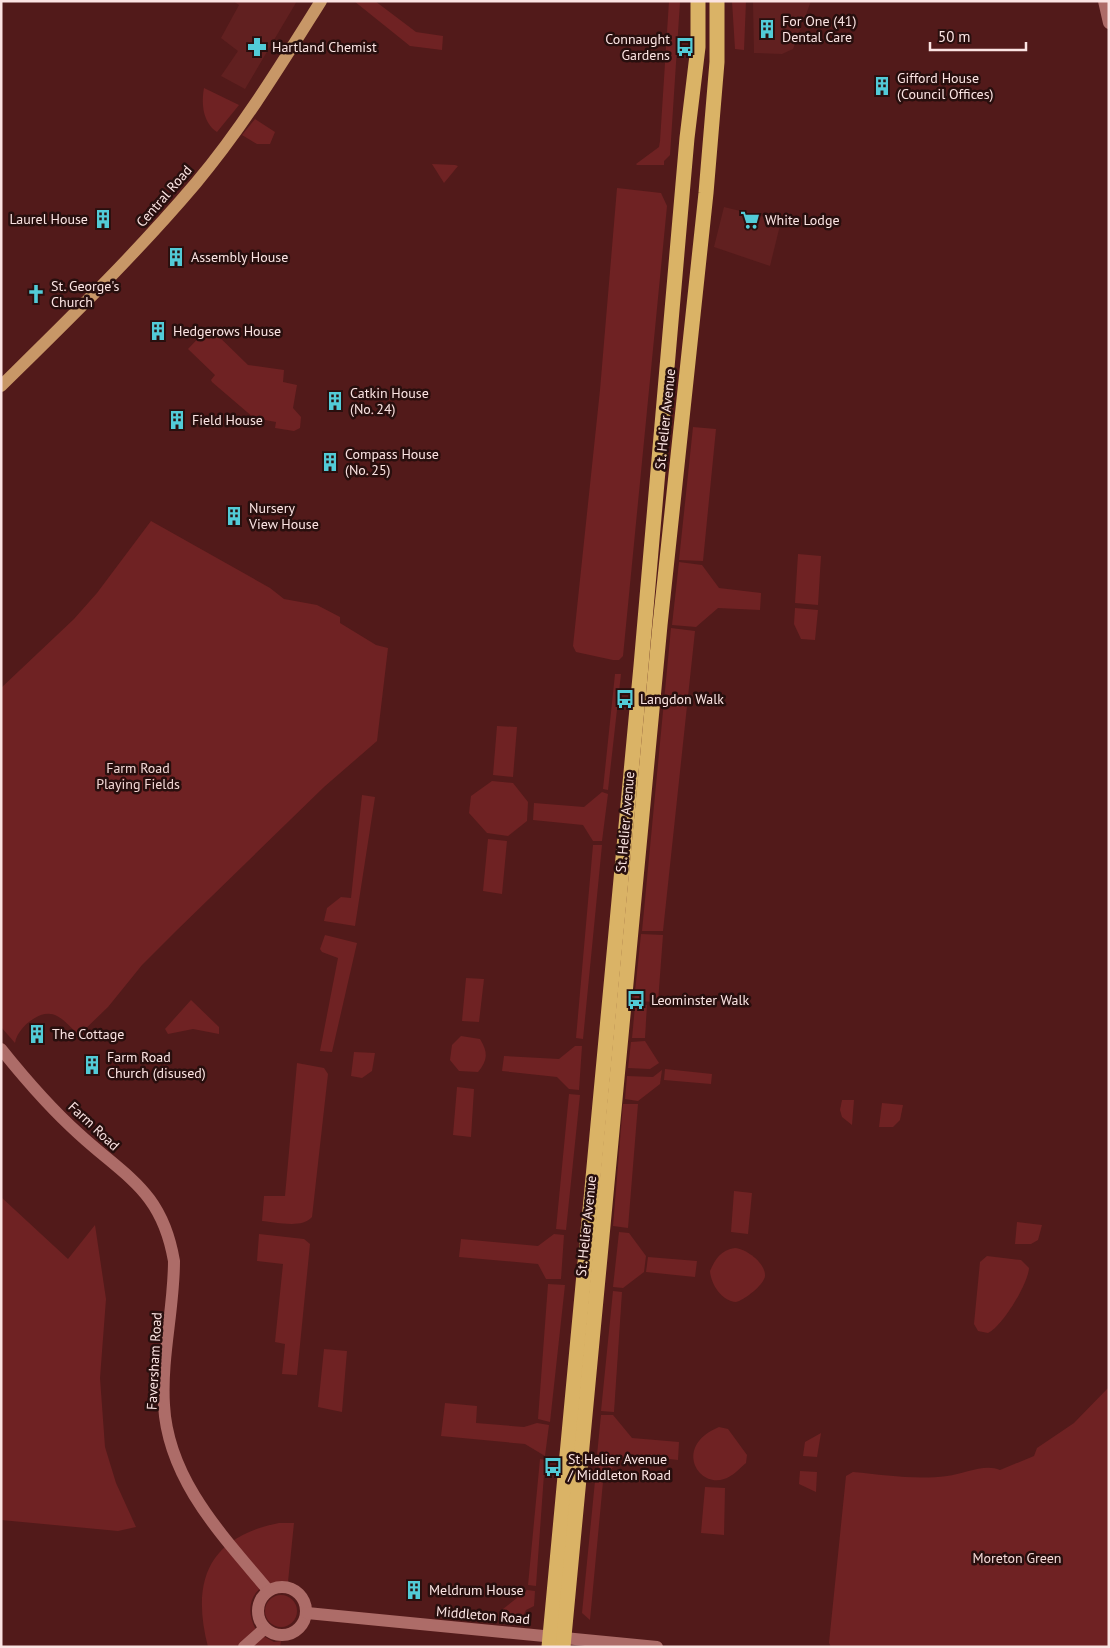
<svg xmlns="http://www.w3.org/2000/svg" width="1110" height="1648" viewBox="0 0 1110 1648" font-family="'PT Sans',sans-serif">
<rect width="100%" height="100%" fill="#521a1a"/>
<g fill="#612020">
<polygon points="233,1 297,1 245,89 221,76 238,51 221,38 239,5"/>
<polygon points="753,1 811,1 793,49 782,54 754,53"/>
<polygon points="724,207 781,221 770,266 714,247"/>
</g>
<g fill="#6f2223">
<polygon points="354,1 375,1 416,32 443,36 442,50 410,46"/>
<polygon points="669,1 680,2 670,155 664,161 664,165 637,165 636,164 659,147 660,141"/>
<polygon points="732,1 746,1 744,50 735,49"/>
<path d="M204 88 239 105 217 132C203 123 201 104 204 88Z"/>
<polygon points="255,119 275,132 270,144 257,144 242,135"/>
<polygon points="432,164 455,165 458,166 444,183"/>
<polygon points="617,188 661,193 667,206 623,656 619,660 613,660 576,652 573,646 600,390"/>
<polygon points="209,327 248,365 284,370 283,382 297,385 293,408 301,417 300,428 294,431 275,428 276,422 254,418 212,382 211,380 215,375 188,349"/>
<polygon points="693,427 716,429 703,561 679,560"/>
<path d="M151 521 270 588 284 599 317 605 340 617V623L376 645 388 648 377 741 324 787 176 931 142 965 108 1007 79 1035C72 1029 65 1020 57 1016 41 1007 17 1028 15 1043L1 1027V688L74 619 97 593Z"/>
<polygon points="798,554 821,556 818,605 795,603"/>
<polygon points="679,562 702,565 719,588 761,593 760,610 718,608 696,627 672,625"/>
<polygon points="795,608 818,610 815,640 801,639 794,624"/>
<polygon points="671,628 695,631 663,931 642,931"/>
<polygon points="615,674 621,674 608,790 603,789"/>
<polygon points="497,726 517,727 513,777 493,775"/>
<polygon points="492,781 513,783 528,802 527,821 508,836 487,833 469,813 471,796"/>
<polygon points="602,792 608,794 602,841 593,841 583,825 533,820 534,803 584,807"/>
<polygon points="362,795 375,797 355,926 324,921 327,908 341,897 351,898"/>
<polygon points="488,839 507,841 502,894 483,891"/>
<polygon points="593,845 602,845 583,1039 576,1038"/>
<polygon points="641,934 663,935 658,1002 634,1001"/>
<polygon points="325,935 357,943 332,1052 320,1051 338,958 322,952 320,949"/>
<polygon points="466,978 484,979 479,1022 462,1021"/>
<polygon points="191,1000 219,1027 219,1034 193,1029 168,1034 165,1029"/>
<polygon points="647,1005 645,1038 632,1038 635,1006"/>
<path d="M461 1036 480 1039C488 1052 488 1060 478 1072L459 1071 450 1060 452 1045Z"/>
<polygon points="645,1041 659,1063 650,1069 628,1068 631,1042"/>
<polygon points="575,1046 582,1046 579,1090 569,1089 557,1077 502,1071 504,1056 559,1059"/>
<polygon points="354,1052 375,1053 372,1071 362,1078 351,1076"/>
<path d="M297 1063 324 1068 328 1074 312 1217C302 1229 276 1222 262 1221L264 1196H285Z"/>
<polygon points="665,1069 712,1074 711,1084 664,1080"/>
<polygon points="662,1070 660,1084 638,1101 625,1099 627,1076 653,1077"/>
<polygon points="457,1087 474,1089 471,1137 453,1135"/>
<polygon points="569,1094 580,1095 566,1230 556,1229"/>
<polygon points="842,1100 854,1100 852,1125 842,1117 840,1110"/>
<polygon points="882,1103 903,1105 900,1120 893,1127 879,1127"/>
<polygon points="623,1104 638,1104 628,1228 613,1226"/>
<polygon points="734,1191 752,1193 748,1234 731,1232"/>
<polygon points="1,1197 68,1259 95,1225 106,1299 100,1378 105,1447 116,1483 136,1527 118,1531 1,1520"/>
<polygon points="1017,1222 1042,1225 1038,1240 1031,1244 1015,1244"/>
<polygon points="619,1232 629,1233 646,1256 644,1272 623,1288 613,1287"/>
<polygon points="259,1234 304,1239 310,1244 297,1375 282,1374 285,1344 275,1342 283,1264 257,1261"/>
<polygon points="554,1234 564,1235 561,1279 546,1279 538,1264 459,1257 461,1239 538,1246"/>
<path d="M735 1248C747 1249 766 1264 765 1276 764 1285 744 1300 736 1302 722 1301 711 1285 710 1271 715 1259 721 1250 735 1248Z"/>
<path d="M987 1256 1021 1260 1029 1268C1028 1284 1002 1327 988 1333L978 1331 974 1324 980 1262Z"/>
<polygon points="648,1257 697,1261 695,1277 646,1272"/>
<polygon points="548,1284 565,1285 550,1422 538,1419"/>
<polygon points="613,1291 622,1292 614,1412 601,1411"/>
<polygon points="324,1349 347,1351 342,1412 318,1407"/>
<path d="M1109 1387V1647H831L829 1643 846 1476 853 1472C884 1475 916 1480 947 1476 964 1474 985 1463 1000 1470L1034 1456 1037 1448 1074 1423Z"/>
<polygon points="445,1403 477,1406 476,1423 524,1427 537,1423 549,1425 545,1456 525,1444 441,1436"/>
<polygon points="601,1415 613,1415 632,1438 679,1442 678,1460 627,1454 604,1476 595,1475"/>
<path d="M719 1427 728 1429 747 1455 746 1463C740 1468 732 1477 724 1479 698 1488 673 1446 719 1427Z"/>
<polygon points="821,1433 817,1457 803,1456 805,1442"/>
<polygon points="540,1459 545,1460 536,1586 528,1585"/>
<polygon points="800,1471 817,1472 816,1492 799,1484"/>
<polygon points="595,1481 603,1482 590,1620 582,1613"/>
<polygon points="705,1487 725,1488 724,1535 701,1533"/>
<path d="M279 1523H294L288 1582C257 1579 241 1602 256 1630L240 1647H208C191 1581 208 1537 279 1523Z"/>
<polygon points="527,1590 535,1591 534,1606 526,1610 522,1618 502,1617 503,1609"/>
<circle cx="281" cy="1611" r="16"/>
<polygon points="263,1636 274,1642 281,1641 280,1647 250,1647"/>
</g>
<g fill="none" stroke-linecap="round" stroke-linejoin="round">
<g stroke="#ad6c68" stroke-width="12">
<polyline points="1104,1 1109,23"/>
<path d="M1 1049C25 1079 51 1109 79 1134 127 1178 162 1191 174 1261 174 1309 161 1357 164 1405 168 1480 223 1536 268 1590"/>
<circle cx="282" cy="1611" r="24"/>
<polyline points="307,1613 657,1647"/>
<polyline points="244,1647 264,1629"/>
</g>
<path stroke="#c89767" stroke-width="12" d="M1 386C68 320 135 255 196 183 243 127 282 63 321 1"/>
<g stroke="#dab366" stroke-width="15">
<polyline points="549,1647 641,666 687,138 698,47 698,1"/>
<polyline points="563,1647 660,625 706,193 717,62 717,1"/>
</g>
</g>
<defs>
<g id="building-bare" transform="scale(1.5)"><path d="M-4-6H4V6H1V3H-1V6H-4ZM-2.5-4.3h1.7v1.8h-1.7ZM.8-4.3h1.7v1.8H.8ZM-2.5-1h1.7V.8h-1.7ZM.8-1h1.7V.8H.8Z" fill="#52cbd7" stroke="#280f0e" stroke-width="2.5" paint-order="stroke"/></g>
<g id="pharmacy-bare" transform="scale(1.5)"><path d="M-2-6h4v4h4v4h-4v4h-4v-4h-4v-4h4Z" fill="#52cbd7" stroke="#280f0e" stroke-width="2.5" paint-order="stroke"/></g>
<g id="bus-bare" transform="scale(1.5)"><path d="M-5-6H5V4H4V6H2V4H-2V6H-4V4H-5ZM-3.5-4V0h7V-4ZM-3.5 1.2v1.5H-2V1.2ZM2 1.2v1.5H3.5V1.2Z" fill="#52cbd7" stroke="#280f0e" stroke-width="2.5" paint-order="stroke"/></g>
<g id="supermarket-bare" transform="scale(1.5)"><path d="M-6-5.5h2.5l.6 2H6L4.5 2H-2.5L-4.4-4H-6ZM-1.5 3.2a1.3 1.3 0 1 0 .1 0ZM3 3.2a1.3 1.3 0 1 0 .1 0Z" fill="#52cbd7" stroke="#280f0e" stroke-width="2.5" paint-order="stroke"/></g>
<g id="church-bare" transform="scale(1.5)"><path d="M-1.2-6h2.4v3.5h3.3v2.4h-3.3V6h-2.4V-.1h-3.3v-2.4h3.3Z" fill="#52cbd7" stroke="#280f0e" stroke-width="2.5" paint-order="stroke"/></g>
</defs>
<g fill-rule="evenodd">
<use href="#building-bare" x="767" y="29"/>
<use href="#pharmacy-bare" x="257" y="47"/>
<use href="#bus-bare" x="685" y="47"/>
<use href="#building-bare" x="882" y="86"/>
<use href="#building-bare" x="103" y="219"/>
<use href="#supermarket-bare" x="750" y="220"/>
<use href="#building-bare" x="176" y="257"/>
<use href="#church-bare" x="36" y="294"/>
<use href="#building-bare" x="158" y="331"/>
<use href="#building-bare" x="335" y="401"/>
<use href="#building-bare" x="177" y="420"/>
<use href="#building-bare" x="330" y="462"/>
<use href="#building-bare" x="234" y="516"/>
<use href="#bus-bare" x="625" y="699"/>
<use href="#bus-bare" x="636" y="1000"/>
<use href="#building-bare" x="37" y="1034"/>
<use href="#building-bare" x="92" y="1065"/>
<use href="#bus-bare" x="553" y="1467"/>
<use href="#building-bare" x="414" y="1590"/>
</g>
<g text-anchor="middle" stroke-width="5" stroke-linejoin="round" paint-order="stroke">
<g font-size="14" fill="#fbe4e3" stroke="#280f0e" text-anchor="start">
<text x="782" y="26">For One (41)<tspan x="782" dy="16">Dental Care</tspan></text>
<text x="670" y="44" text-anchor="end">Connaught<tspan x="670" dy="16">Gardens</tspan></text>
<text x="272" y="52">Hartland Chemist</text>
<text x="897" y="83">Gifford House<tspan x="897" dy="16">(Council Offices)</tspan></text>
<text x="88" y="224" text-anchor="end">Laurel House</text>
<text x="765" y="225">White Lodge</text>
<text x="191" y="262">Assembly House</text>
<text x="51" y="291">St. George's<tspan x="51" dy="16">Church</tspan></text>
<text x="173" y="336">Hedgerows House</text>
<text x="350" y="398">Catkin House<tspan x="350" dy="16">(No. 24)</tspan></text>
<text x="192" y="425">Field House</text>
<text x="345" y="459">Compass House<tspan x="345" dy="16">(No. 25)</tspan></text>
<text x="249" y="513">Nursery<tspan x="249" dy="16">View House</tspan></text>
<text x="640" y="704">Langdon Walk</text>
<text x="651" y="1005">Leominster Walk</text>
<text x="52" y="1039">The Cottage</text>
<text x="107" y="1062">Farm Road<tspan x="107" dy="16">Church (disused)</tspan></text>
<text x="568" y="1464">St Helier Avenue<tspan x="568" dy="16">/ Middleton Road</tspan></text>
<text x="429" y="1595">Meldrum House</text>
</g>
<g font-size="14" fill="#fbe4e3" stroke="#280f0e">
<text transform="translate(164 196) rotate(-49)" y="5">Central Road</text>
<text transform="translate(665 419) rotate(-84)" y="5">St. Helier Avenue</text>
<text transform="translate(625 822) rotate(-85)" y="5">St. Helier Avenue</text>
<text transform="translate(94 1126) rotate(43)" y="5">Farm Road</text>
<text transform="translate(586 1226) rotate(-84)" y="5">St. Helier Avenue</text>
<text transform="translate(154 1361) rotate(-87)" y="5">Faversham Road</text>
<text transform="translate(483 1615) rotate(5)" y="5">Middleton Road</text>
</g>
<g font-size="14" fill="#f4d9d7" stroke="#280f0e">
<text x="138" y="773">Farm Road<tspan x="138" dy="16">Playing Fields</tspan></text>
<text x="1017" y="1563">Moreton Green</text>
</g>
</g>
<rect width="1110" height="1648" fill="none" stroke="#fbe4e3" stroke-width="5"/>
<path d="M930 42v8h96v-8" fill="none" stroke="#fbe4e3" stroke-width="2.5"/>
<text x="938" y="42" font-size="15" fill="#fbe4e3" stroke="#280f0e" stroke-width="4" paint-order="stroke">50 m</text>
</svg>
